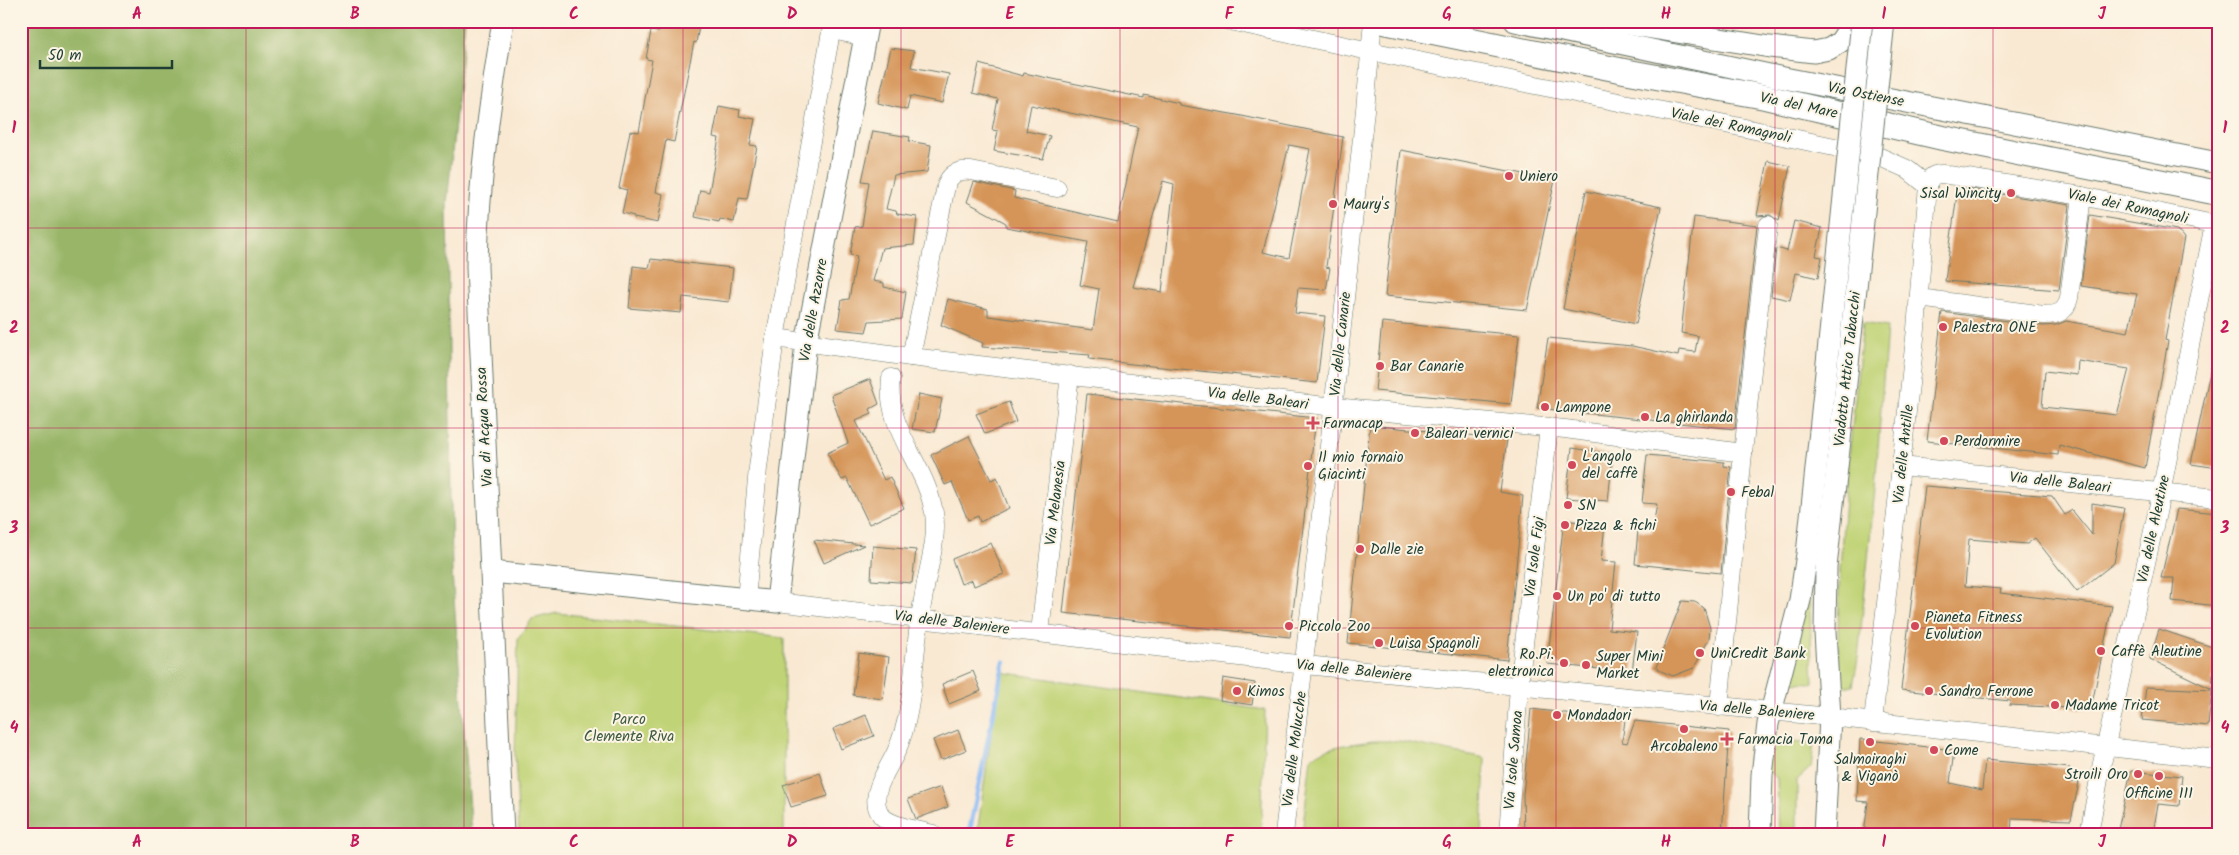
<svg xmlns="http://www.w3.org/2000/svg" width="2239" height="855" viewBox="0 0 2239 855" font-family="Kalam,sans-serif">
<rect width="100%" height="100%" fill="#fcf5e5"/>
<filter id="ink" filterUnits="userSpaceOnUse"><feTurbulence type="fractalNoise" baseFrequency=".02" numOctaves="2"/><feDisplacementMap in="SourceGraphic" scale="10" xChannelSelector="R" yChannelSelector="G"/><feConvolveMatrix kernelMatrix="1 2 1 2 8 2 1 2 1" color-interpolation-filters="sRGB"/></filter>
<filter id="wash" filterUnits="userSpaceOnUse"><feTurbulence type="fractalNoise" baseFrequency=".0096" numOctaves="4" result="noise"/><feDisplacementMap in="SourceGraphic" scale="20" xChannelSelector="R" yChannelSelector="G"/><feGaussianBlur stdDeviation="1.12" result="paint"/><feColorMatrix in="noise" values="0 0 0 0 0 0 0 0 0 0 0 0 0 0 0 0 0 1.4 0 .05"/><feComposite in="paint" operator="in"/></filter>
<g filter="url(#wash)">
<rect width="100%" height="100%" fill="#f9e9d3"/>
<g fill="#c0d376" stroke="#708855">
<path d="M1863 323 1887 327 1886 341 1875 489 1858 658 1853 686H1839C1834 565 1851 443 1863 323Z"/>
<polygon points="1809,590 1813,683 1785,682"/>
<polygon points="557,613 784,638 784,834 519,834 515,755 518,639 532,619"/>
<polygon points="1000,672 1265,710 1261,834 977,834"/>
<polygon points="1771,739 1814,743 1811,767 1797,780 1797,834 1779,834 1777,778 1767,771"/>
<path d="M1373 741H1399L1485 758 1482 834H1302L1311 758C1328 745 1352 744 1373 741Z"/>
</g>
<polygon fill="#98b567" stroke="#5c794e" points="21,21 465,21 447,204 452,573 472,834 21,834"/>
<g fill="none" stroke-linecap="round" stroke-linejoin="round">
<polyline stroke="#8abaf6" stroke-width="5" points="969,834 1004,662"/>
</g>
<g id="blocks">
<g fill="#d59559" fill-rule="evenodd">
<polygon points="661,21 700,21 696,43 694,42 674,142 666,140 656,192 663,194 658,223 634,218 634,216 622,213 627,190 619,188 630,131 639,132 652,60 646,59 651,31 659,32"/>
<polygon points="891,48 914,51 911,67 949,74 942,103 910,96 907,110 878,103"/>
<path d="M979 64 1023 76 1024 73 1144 98V95L1179 103V105L1237 115 1343 137 1326 267 1330 268 1326 290 1298 288 1295 313 1325 316 1317 383 1132 364 1089 359 1090 355 982 347 983 343 941 325 948 299 988 309V316L1093 330 1099 289 1080 285 1088 242 1006 227V223L967 202 974 182 1015 191 1014 198 1118 222 1138 127 1031 105 1026 131 1050 136 1043 159 994 151 998 131 992 130 998 99 973 93ZM1289 145 1310 149 1289 258 1263 252ZM1163 181 1174 184 1162 292 1133 287Z"/>
<polygon points="719,106 740,110 739,116 755,119 750,145 757,146 747,199 739,198 734,222 720,219 719,222 695,217 700,190 709,192 719,138 713,137"/>
<polygon points="873,131 910,137 909,141 931,145 927,172 894,175 886,209 896,211 897,214 917,217 914,245 882,248 873,281 884,283 884,287 906,292 902,319 869,321 866,332 837,329 842,300 849,299 857,256 850,255 855,227 862,226 869,182 862,181"/>
<polygon points="1401,150 1555,180 1527,310 1385,296"/>
<polygon points="1768,161 1790,166 1779,221 1770,215 1757,216"/>
<polygon points="1958,187 2070,205 2059,290 1945,281"/>
<polygon points="1586,191 1661,207 1636,324 1563,309"/>
<path d="M2090 215 2177 230 2184 238 2165 340 2168 341 2145 468 2059 445 2058 455 1927 441 1942 312 2043 326 2056 325 2066 321 2128 332 2137 294 2081 286ZM2078 361 2129 369 2117 415 2042 407 2045 371 2077 375Z"/>
<polygon points="1694,217 1757,225 1735,429 1537,408 1548,338 1632,346 1678,356 1679,350 1695,352 1698,336 1681,333"/>
<polygon points="1794,221 1822,228 1816,256 1822,257 1818,278 1796,273 1790,300 1771,296 1776,248 1787,251"/>
<polygon points="651,259 733,268 729,302 683,297 681,313 629,308 633,266 649,268"/>
<polygon points="1382,322 1519,335 1511,404 1375,391"/>
<polygon points="2211,367 2218,367 2218,468 2191,464"/>
<polygon points="870,379 879,404 870,409 872,414 856,421 884,480 890,477 904,508 869,524 847,478 842,480 827,453 848,443 831,395"/>
<polygon points="919,394 942,399 935,432 912,429"/>
<polygon points="1087,394 1316,418 1290,637 1063,613"/>
<polygon points="1009,402 1016,422 985,434 976,414"/>
<polygon points="1370,425 1507,439 1500,492 1523,496 1507,660 1348,643"/>
<polygon points="969,436 991,480 997,477 1009,508 980,522 978,516 968,520 952,482 945,485 931,455"/>
<polygon points="1572,448 1613,454 1608,501 1566,498"/>
<polygon points="1647,455 1724,462 1724,466 1731,467 1721,573 1635,564 1638,530 1652,532 1657,504 1642,503"/>
<polygon points="1925,486 2052,496 2065,515 2072,510 2092,535 2092,503 2124,508 2114,563 2077,592 2035,538 2027,544 1969,539 1965,586 2001,589 2000,593 2112,606 2091,709 2009,705 2010,701 1901,690"/>
<polygon points="2177,509 2218,513 2218,606 2172,601 2174,578 2161,578"/>
<polygon points="1564,520 1605,525 1601,561 1616,562 1609,629 1637,632 1632,672 1547,664"/>
<polygon points="814,540 864,545 824,563"/>
<polygon points="991,543 1004,574 974,586 972,580 961,584 952,559"/>
<polygon points="873,546 916,550 912,583 871,580"/>
<polygon points="1682,601 1695,602 1704,608 1710,628 1709,639 1694,668 1673,676 1661,671 1656,667"/>
<polygon points="2159,629 2218,649 2218,675 2213,674 2212,689 2150,659"/>
<polygon points="859,653 889,657 883,699 853,695"/>
<polygon points="973,671 981,691 949,704 942,684"/>
<polygon points="1223,678 1255,683 1252,705 1220,700"/>
<polygon points="2146,687 2212,690 2208,726 2142,720"/>
<polygon points="1531,709 1625,720 1622,742 1627,743 1635,721 1729,731 1722,834 1677,834 1622,830 1622,834 1524,834 1523,795"/>
<polygon points="866,715 874,736 841,749 833,729"/>
<polygon points="958,730 966,750 941,760 933,740"/>
<polygon points="1860,739 1954,750 1950,783 1982,790 1985,760 2070,768 2069,782 2079,782 2071,820 2012,818 2011,834 1864,834 1868,802 1857,801"/>
<polygon points="2131,771 2182,776 2179,806 2158,804 2153,834 2117,834"/>
<polygon points="820,773 828,796 791,807 783,785"/>
<polygon points="941,787 948,807 916,819 908,799"/>
</g>
</g>
</g>
<g filter="url(#ink)">
<use href="#blocks" fill-opacity="0" stroke="#6b796c" stroke-width="1"/>
<g fill="none" stroke-linecap="round" stroke-linejoin="round">
<g stroke="#6b796c" stroke-width="19">
<g id="minor">
<path d="M1230 21C1446 69 1664 109 1880 157L1907 169 1928 186"/>
<polyline points="832,30 865,37"/>
<path d="M1919 298 2044 315C2058 315 2066 312 2069 298L2082 196"/>
<polyline points="775,338 911,357 1334,407 1565,429 1743,453"/>
<path d="M911 357 946 186C950 173 959 170 971 171L1057 188"/>
<path d="M891 378C885 431 926 463 934 513 938 538 929 564 925 588 921 608 918 628 916 648 912 683 911 719 896 752 889 768 869 793 879 812 885 826 919 830 933 834"/>
<polyline points="1901,466 2218,498"/>
<polyline points="746,600 758,468 775,338 833,21"/>
<polyline points="777,602 1305,665 1830,717 2218,759"/>
<polyline points="1040,632 1070,375"/>
<polyline points="1719,707 1743,453 1768,225"/>
<path d="M1873 722 1916 329 1928 186C1929 178 1933 174 1942 174L2082 196 2218 225"/>
<polyline points="1284,834 1332,420 1365,110 1373,21"/>
<polyline points="1508,834 1519,687 1549,427"/>
<polyline points="2089,834 2101,768 2158,508 2214,224"/>
</g>
</g>
<g stroke="#6b796c" stroke-width="23">
<g id="tertiary">
<path d="M503 21C490 103 478 184 477 267L503 834"/>
<polyline points="1515,21 1779,77 2218,163"/>
<polyline points="1608,21 1770,47 1814,52 1829,49 1840,42 1854,21"/>
<polyline points="492,572 777,602 806,343 868,21"/>
<polyline points="1760,834 1762,775 1768,724 1800,600 1807,554 1820,431"/>
<polyline points="1824,834 1830,717 1825,632 1826,567 1841,431"/>
</g>
</g>
<g stroke="#6b796c" stroke-width="26">
<polyline id="secondary" points="1379,21 1624,71 1765,97 1943,138 2218,193"/>
</g>
<use href="#minor" stroke="#fff" stroke-width="18"/>
<use href="#tertiary" stroke="#fff" stroke-width="21"/>
<use href="#secondary" stroke="#fff" stroke-width="24"/>
<g stroke="#6b796c" stroke-width="23" stroke-linecap="butt">
<g id="tertiary-bridge">
<polyline points="1820,431 1862,21"/>
<polyline points="1841,431 1884,21"/>
</g>
</g>
<use href="#tertiary-bridge" stroke="#fff" stroke-width="21"/>
</g>
</g>
<path fill="none" stroke="#c2185b" stroke-width="1" stroke-opacity="0.55" d="M246 21V834M464 21V834M683 21V834M901 21V834M1120 21V834M1338 21V834M1556 21V834M1775 21V834M1993 21V834M21 228H2218M21 428H2218M21 628H2218"/>
<g fill="#d1495b" stroke="#fcf5e5" stroke-width="2">
<circle cx="1509" cy="176" r="5"/>
<circle cx="2011" cy="193" r="5"/>
<circle cx="1333" cy="204" r="5"/>
<circle cx="1943" cy="327" r="5"/>
<circle cx="1380" cy="366" r="5"/>
<circle cx="1545" cy="407" r="5"/>
<circle cx="1645" cy="417" r="5"/>
<path d="M1310.5 415.5h5v5h5v5h-5v5h-5v-5h-5v-5h5z"/>
<circle cx="1415" cy="433" r="5"/>
<circle cx="1944" cy="441" r="5"/>
<circle cx="1572" cy="465" r="5"/>
<circle cx="1308" cy="466" r="5"/>
<circle cx="1731" cy="492" r="5"/>
<circle cx="1568" cy="505" r="5"/>
<circle cx="1565" cy="525" r="5"/>
<circle cx="1360" cy="549" r="5"/>
<circle cx="1557" cy="596" r="5"/>
<circle cx="1289" cy="626" r="5"/>
<circle cx="1915" cy="626" r="5"/>
<circle cx="1379" cy="643" r="5"/>
<circle cx="2101" cy="651" r="5"/>
<circle cx="1700" cy="653" r="5"/>
<circle cx="1564" cy="663" r="5"/>
<circle cx="1586" cy="665" r="5"/>
<circle cx="1237" cy="691" r="5"/>
<circle cx="1929" cy="691" r="5"/>
<circle cx="2055" cy="705" r="5"/>
<circle cx="1557" cy="715" r="5"/>
<circle cx="1684" cy="729" r="5"/>
<path d="M1724.5 731.5h5v5h5v5h-5v5h-5v-5h-5v-5h5z"/>
<circle cx="1870" cy="742" r="5"/>
<circle cx="1934" cy="750" r="5"/>
<circle cx="2138" cy="774" r="5"/>
<circle cx="2159" cy="776" r="5"/>
</g>
<g text-anchor="middle" stroke-width="4" stroke-linejoin="round" paint-order="stroke">
<g font-size="15" fill="#1f3d34" stroke="#fcf5e5">
<text transform="translate(1866 94) rotate(11)" y="5">Via Ostiense</text>
<text transform="translate(1799 105) rotate(12)" y="5">Via del Mare</text>
<text transform="translate(1731 125) rotate(12)" y="5">Viale dei Romagnoli</text>
<text transform="translate(2128 206) rotate(12)" y="5">Viale dei Romagnoli</text>
<text transform="translate(813 310) rotate(-80)" y="5">Via delle Azzorre</text>
<text transform="translate(1340 344) rotate(-84)" y="5">Via delle Canarie</text>
<text transform="translate(1847 369) rotate(-84)" y="5">Viadotto Attico Tabacchi</text>
<text transform="translate(1258 398) rotate(7)" y="5">Via delle Baleari</text>
<text transform="translate(484 427) rotate(-93)" y="5">Via di Acqua Rossa</text>
<text transform="translate(1903 454) rotate(-84)" y="5">Via delle Antille</text>
<text transform="translate(2060 482) rotate(6)" y="5">Via delle Baleari</text>
<text transform="translate(1055 503) rotate(-83)" y="5">Via Melanesia</text>
<text transform="translate(2153 529) rotate(-78)" y="5">Via delle Aleutine</text>
<text transform="translate(1534 557) rotate(-83)" y="5">Via Isole Figi</text>
<text transform="translate(952 622) rotate(7)" y="5">Via delle Baleniere</text>
<text transform="translate(1354 670) rotate(6)" y="5">Via delle Baleniere</text>
<text transform="translate(1757 710) rotate(5)" y="5">Via delle Baleniere</text>
<text transform="translate(1294 749) rotate(-83)" y="5">Via delle Molucche</text>
<text transform="translate(1513 760) rotate(-85)" y="5">Via Isole Samoa</text>
</g>
<g font-size="15" fill="#1f3d34" stroke="#fcf5e5" text-anchor="start">
<text x="1519" y="181">Uniero</text>
<text x="2001" y="198" text-anchor="end">Sisal Wincity</text>
<text x="1343" y="209">Maury's</text>
<text x="1953" y="332">Palestra ONE</text>
<text x="1390" y="371">Bar Canarie</text>
<text x="1555" y="412">Lampone</text>
<text x="1655" y="422">La ghirlanda</text>
<text x="1323" y="428">Farmacap</text>
<text x="1425" y="438">Baleari vernici</text>
<text x="1954" y="446">Perdormire</text>
<text x="1582" y="461">L'angolo<tspan x="1582" dy="17">del caffè</tspan></text>
<text x="1318" y="462">Il mio fornaio<tspan x="1318" dy="17">Giacinti</tspan></text>
<text x="1741" y="497">Febal</text>
<text x="1578" y="510">SN</text>
<text x="1575" y="530">Pizza &amp; fichi</text>
<text x="1370" y="554">Dalle zie</text>
<text x="1567" y="601">Un po' di tutto</text>
<text x="1925" y="622">Pianeta Fitness<tspan x="1925" dy="17">Evolution</tspan></text>
<text x="1299" y="631">Piccolo Zoo</text>
<text x="1389" y="648">Luisa Spagnoli</text>
<text x="2111" y="656">Caffè Aleutine</text>
<text x="1710" y="658">UniCredit Bank</text>
<text x="1554" y="659" text-anchor="end">Ro.Pi.<tspan x="1554" dy="17">elettronica</tspan></text>
<text x="1596" y="661">Super Mini<tspan x="1596" dy="17">Market</tspan></text>
<text x="1247" y="696">Kimos</text>
<text x="1939" y="696">Sandro Ferrone</text>
<text x="2065" y="710">Madame Tricot</text>
<text x="1567" y="720">Mondadori</text>
<text x="1737" y="744">Farmacia Toma</text>
<text x="1684" y="751" text-anchor="middle">Arcobaleno</text>
<text x="1944" y="755">Come</text>
<text x="1870" y="764" text-anchor="middle">Salmoiraghi<tspan x="1870" dy="17">&amp; Viganò</tspan></text>
<text x="2128" y="779" text-anchor="end">Stroili Oro</text>
<text x="2159" y="798" text-anchor="middle">Officine 111</text>
</g>
<g font-size="15" fill="#3f5b41" stroke="#fcf5e5">
<text x="629" y="724">Parco<tspan x="629" dy="17">Clemente Riva</tspan></text>
</g>
</g>
<rect width="2239" height="855" fill="none" stroke="#fcf5e5" stroke-width="55"/>
<path d="M40 60v8h132v-8" fill="none" stroke="#1f3d34" stroke-width="2.5"/>
<text x="48" y="60" font-size="15" fill="#1f3d34" stroke="#fcf5e5" stroke-width="4" paint-order="stroke">50 m</text>
<rect x="28" y="28" width="2184" height="800" fill="none" stroke="#c2185b" stroke-width="2"/>
<g font-size="16" text-anchor="middle" font-weight="bold" fill="#c2185b">
<text x="137" y="19">A</text>
<text x="355" y="19">B</text>
<text x="574" y="19">C</text>
<text x="792" y="19">D</text>
<text x="1010" y="19">E</text>
<text x="1229" y="19">F</text>
<text x="1447" y="19">G</text>
<text x="1666" y="19">H</text>
<text x="1884" y="19">I</text>
<text x="2102" y="19">J</text>
<text x="14" y="133">1</text>
<text x="2225" y="133">1</text>
<text x="14" y="333">2</text>
<text x="2225" y="333">2</text>
<text x="14" y="533">3</text>
<text x="2225" y="533">3</text>
<text x="14" y="733">4</text>
<text x="2225" y="733">4</text>
<text x="137" y="847">A</text>
<text x="355" y="847">B</text>
<text x="574" y="847">C</text>
<text x="792" y="847">D</text>
<text x="1010" y="847">E</text>
<text x="1229" y="847">F</text>
<text x="1447" y="847">G</text>
<text x="1666" y="847">H</text>
<text x="1884" y="847">I</text>
<text x="2102" y="847">J</text>
</g>
</svg>
